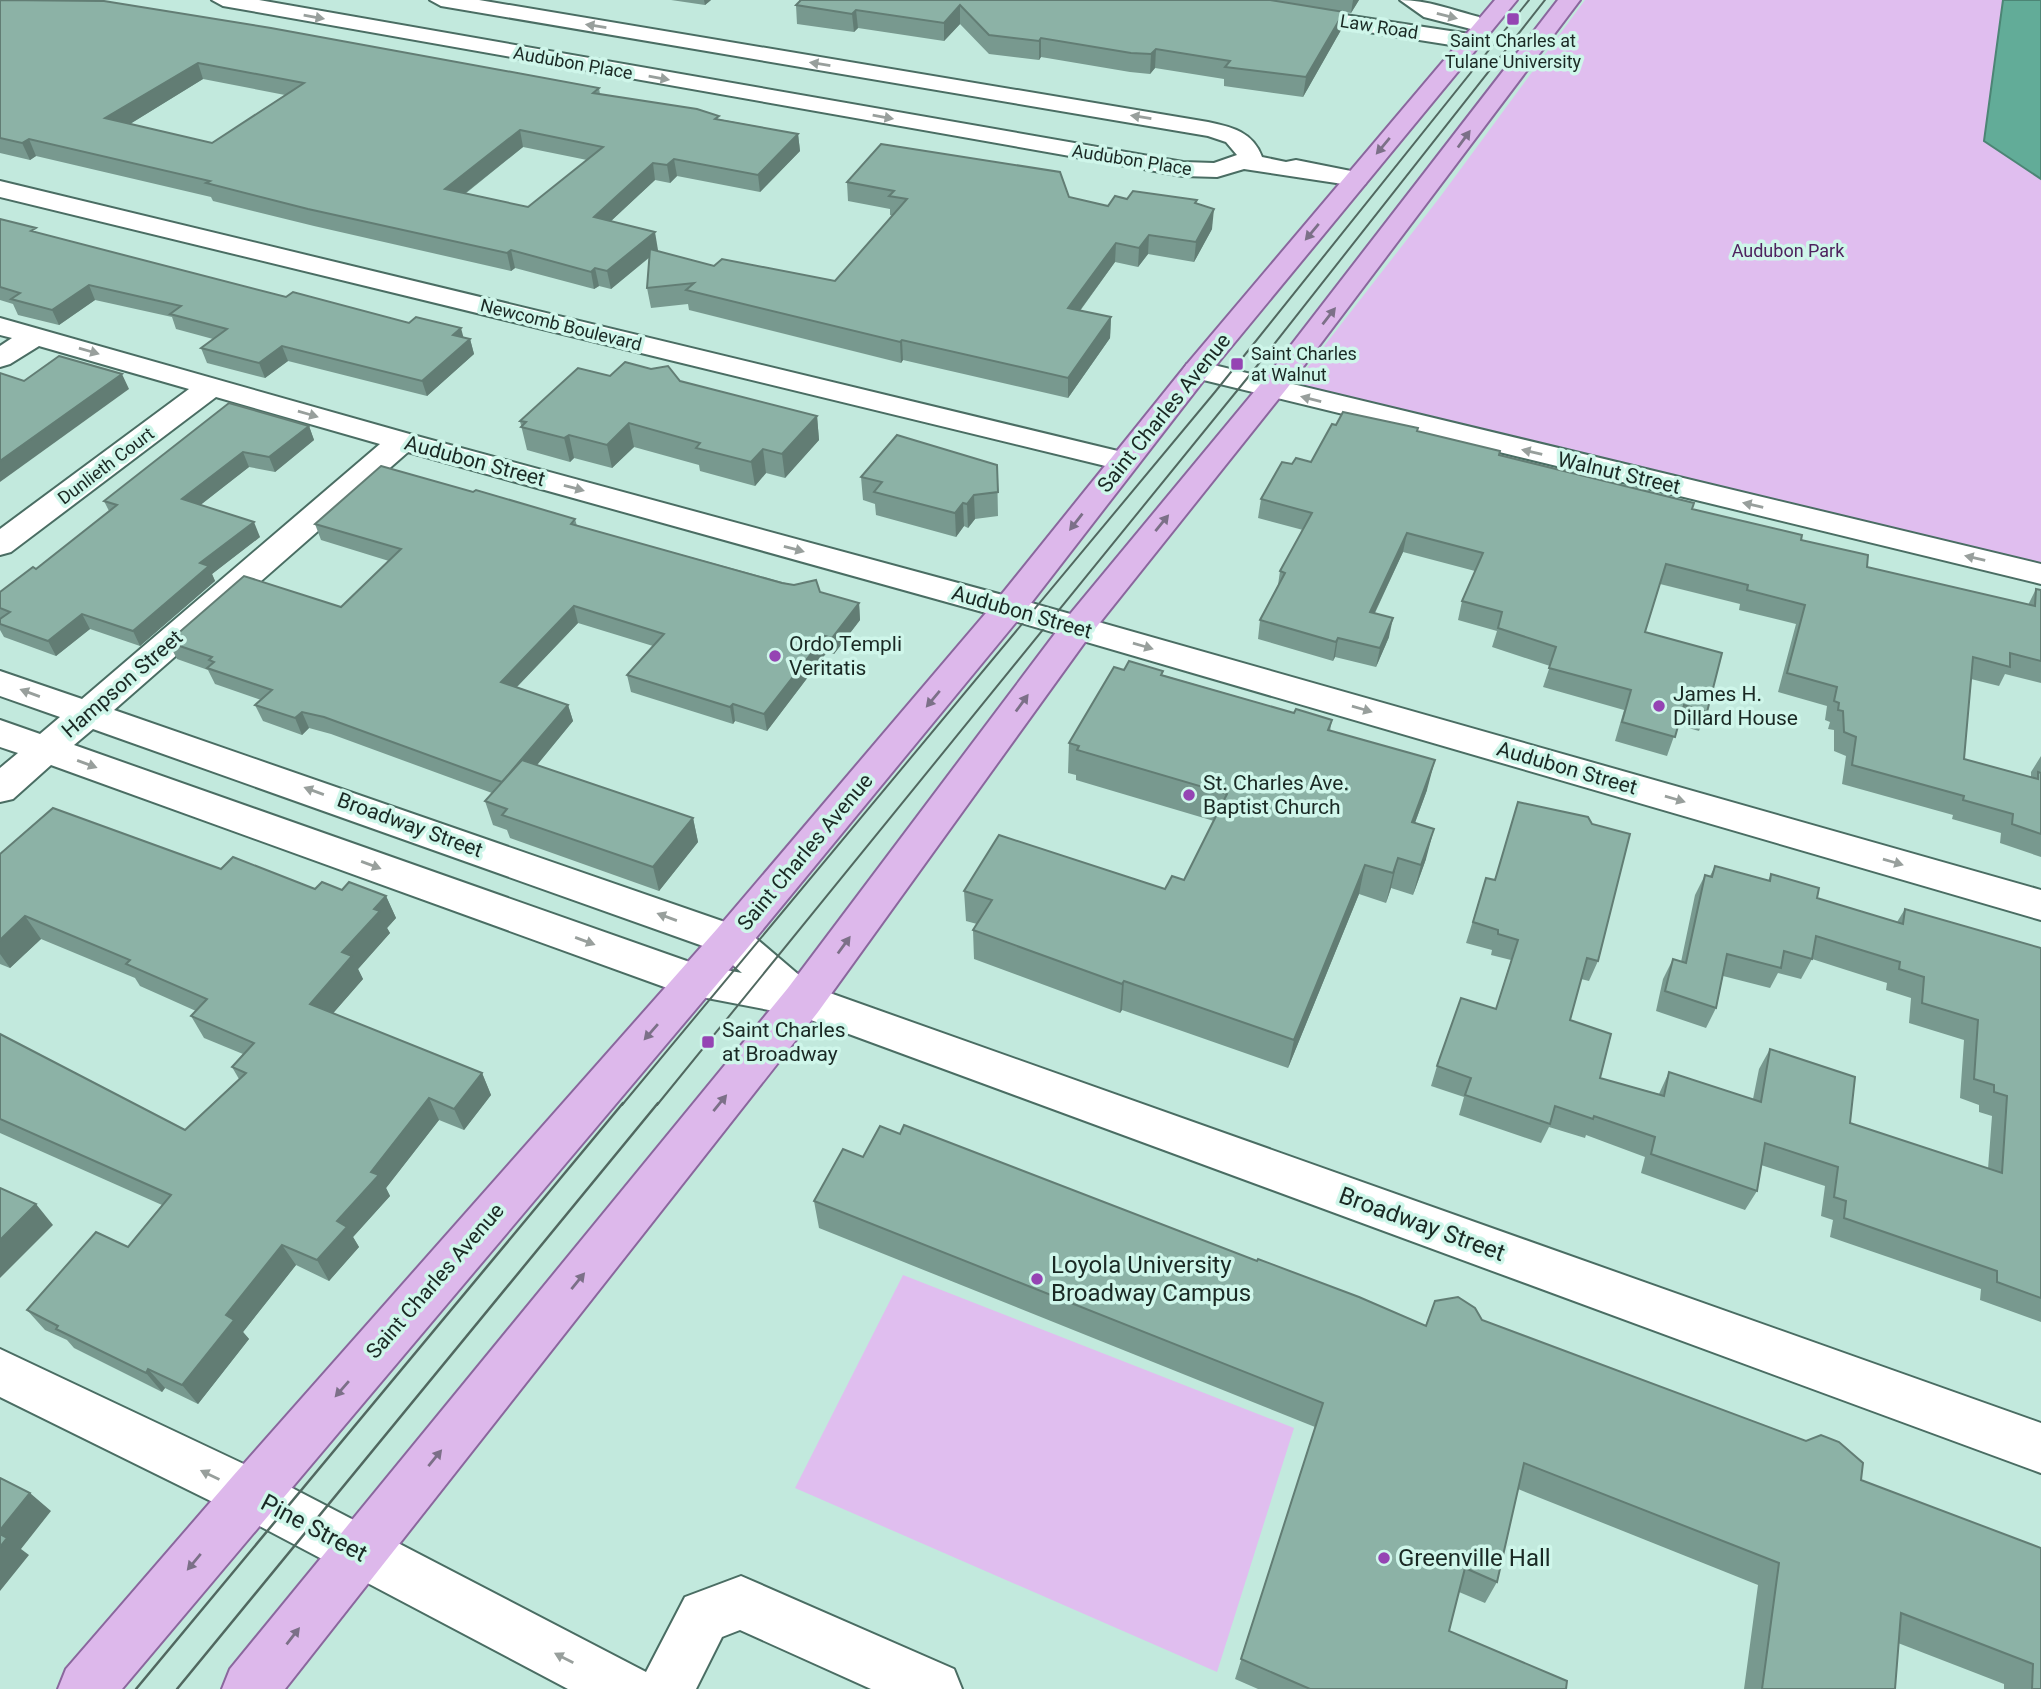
<svg xmlns="http://www.w3.org/2000/svg" width="2041" height="1689" viewBox="0 0 2041 1689" font-family="Roboto,sans-serif">
<rect width="100%" height="100%" fill="#c2e9dd"/>
<g fill="#e0beef">
<polygon points="1585,0 2041,0 2041,572 1290,390 1440,197"/>
<polygon points="903,1275 1294,1428 1217,1672 795,1488"/>
</g>
<polygon fill="#62ac98" stroke="#4c8575" stroke-width="2" points="2003,0 2041,0 2041,179 1984,141"/>
<g fill="none" stroke-linecap="round" stroke-linejoin="round">
<g stroke="#4a6d63" stroke-width="4">
<g id="minor">
<path d="M212 0H259L1183 162 1214 163 1237 155 1226 142 1208 136 441 6 430 0H479L1208 122C1232 127 1253 132 1262 157L1286 162 1296 160 1356 172 1365 174 1368 179 1365 184 1356 186 1244 169 1217 177 1183 176 223 6Z"/>
<polygon points="1193,0 1246,0 1470,34 1481,41 1470,48 1204,6"/>
<path d="M1400 0C1428 0 1452 10 1479 17L1482 22 1471 29 1424 17Z"/>
<polygon points="0,181 1122,452 1133,454 1137,461 1133,468 1122,470 0,197"/>
<path d="M0 318 413 435 1021 600 2041 890V920L997 616 408 452 114 710 745 929 813 987 2041 1423V1473L800 1016 681 993 51 765 13 799 0 802V768L18 753 0 747V720L40 734 60 717 0 696V671L82 699 380 444 216 397 11 552 0 555V529L189 389 39 346 10 364 0 367V346L12 338 0 335ZM93 729 717 951 742 973 698 965 74 745Z"/>
<polygon points="1197,361 2041,564 2041,584 1187,376 1183,370 1187,364"/>
<polygon points="0,1349 269,1476 646,1672 685,1597 741,1576 954,1669 962,1689 871,1689 740,1630 722,1637 696,1689 568,1689 233,1512 0,1397"/>
</g>
</g>
<g stroke="#8a679d" stroke-width="4">
<g id="major">
<polygon points="1495,0 1517,0 1207,376 1021,616 745,951 122,1689 58,1689 66,1669 233,1476 717,929 997,600 1187,364"/>
<polygon points="1558,0 1580,0 1288,387 1090,635 818,1012 285,1689 222,1689 230,1669 788,988 1066,619 1268,375"/>
</g>
</g>
<use href="#minor" fill="#fff" fill-rule="evenodd"/>
<use href="#major" fill="#ddb8eb" fill-rule="evenodd"/>
<g stroke="#516860" stroke-width="2">
<polyline points="622,1105 1215,392 1529,0"/>
<polyline points="657,1105 1249,376 1545,0"/>
</g>
<g stroke="#516860" stroke-width="2.5">
<polyline points="136,1689 623,1103"/>
<polyline points="177,1689 658,1103"/>
</g>
</g>
<g fill="#78998f" fill-rule="evenodd">
<path d="M0 0 599 88 600 94 719 119 798 134 800 151 760 192 677 176 670 183 655 180 611 221 658 250 657 251 714 266 835 281 893 216 890 215V209L848 201 847 182 1069 197 1108 206 1127 199 1197 204 1212 229 1194 262 1148 254 1138 267 1115 262 1080 311 1111 317 1110 338 1068 398 903 360 901 363 689 310 688 304 651 308 647 288 650 257 611 289 599 286 594 289 515 268 511 271 314 226 213 201 211 197 36 156 30 160 0 153ZM203 79 285 95 212 143 130 124ZM523 147 587 160 528 207 465 194Z"/>
<polygon points="671,0 711,0 705,5"/>
<polygon points="799,0 1359,0 1351,13 1344,12 1341,30 1303,97 1224,86 1224,79 1155,68 1150,74 1130,72 1041,57 1039,60 989,54 960,24 944,41 858,28 854,32 797,24 796,5 799,2"/>
<polygon points="0,219 39,233 286,297 470,339 474,354 427,396 288,361 265,378 207,363 201,348 213,339 176,329 172,317 95,300 59,325 18,315 13,304 0,300"/>
<polygon points="610,376 680,381 817,416 819,440 785,478 766,473 755,486 700,471 699,465 634,447 612,468 574,458 570,462 527,450 520,421"/>
<polygon points="1336,425 1418,428 1418,431 1500,451 1499,455 1801,540 1867,567 2028,605 2036,589 2041,590 2041,683 2005,674 1999,686 1971,679 1964,759 2031,777 2031,772 2041,756 2041,857 2000,843 2001,833 1952,819 1953,815 1842,784 1846,756 1834,751 1834,730 1828,729 1830,722 1825,720 1827,706 1778,692 1796,624 1739,610 1740,604 1660,584 1645,632 1707,712 1699,731 1678,725 1667,756 1615,741 1624,710 1543,687 1550,666 1492,647 1497,631 1458,620 1462,601 1475,571 1403,552 1375,613 1389,637 1376,667 1335,657 1333,661 1258,639 1260,620 1278,585 1280,571 1303,530 1258,518 1261,499 1292,464 1311,462"/>
<polygon points="309,426 314,440 275,472 249,467 200,505 260,537 212,574 215,581 140,646 90,629 56,656 4,637 0,630 0,592 36,569 109,511 104,501"/>
<polygon points="997,465 998,516 975,519 968,528 964,526 956,537 876,515 875,504 863,500 861,477"/>
<polygon points="575,519 577,526 859,603 860,620 834,654 827,652 767,731 735,721 733,724 631,692 627,675 653,646 578,623 517,687 568,705 573,721 537,765 693,818 698,842 659,891 510,838 507,830 493,825 485,801 492,793 331,734 309,728 302,735 263,721 255,705 261,700 215,684 208,670 177,659 168,642 341,607 389,561 321,540 315,524"/>
<polygon points="1124,670 1163,675 1294,713 1332,720 1330,731 1427,790 1415,823 1426,859 1413,895 1391,888 1386,903 1359,894 1288,1068 1122,1010 1120,1013 974,959 973,930 977,924 966,921 964,891 1165,889 1184,880 1214,821 1076,780 1076,775 1068,773 1069,743"/>
<polygon points="0,854 221,869 315,889 342,890 386,896 396,918 387,928 390,933 358,969 363,979 333,1013 482,1073 491,1095 464,1130 439,1120 386,1188 390,1196 353,1237 359,1247 329,1281 296,1265 243,1332 249,1339 198,1404 165,1388 162,1392 74,1348 67,1340 45,1330 27,1310 128,1247 162,1205 0,1133 0,1034 185,1130 239,1079 232,1067 243,1054 204,1038 191,1016 196,1011 140,986 135,978 41,939 10,968 0,964"/>
<polygon points="1715,866 1768,881 1771,874 1817,898 1897,922 1905,909 2041,948 2041,1322 1980,1300 1981,1289 1830,1237 1833,1220 1821,1216 1825,1186 1761,1165 1757,1191 1745,1210 1641,1173 1645,1157 1586,1135 1585,1138 1549,1127 1541,1143 1459,1115 1464,1097 1431,1086 1437,1066 1496,1009 1511,960 1491,955 1492,950 1466,943 1486,878 1598,961 1589,981 1581,979 1570,1020 1600,1078 1659,1094 1669,1072 1753,1099 1759,1069 1770,1049 1850,1123 1988,1169 1992,1116 1979,1112 1979,1105 1960,1098 1964,1040 1909,1023 1911,998 1886,990 1887,983 1812,959 1801,979 1778,973 1770,988 1723,976 1716,1008 1706,1028 1656,1011 1663,979 1673,959 1681,962 1695,895 1705,875 1710,876"/>
<polygon points="863,1157 1425,1326 1435,1301 1861,1480 2041,1548 2041,1689 2004,1689 2004,1684 1898,1643 1895,1689 1744,1689 1758,1585 1518,1489 1497,1582 1485,1603 1459,1592 1449,1631 1566,1689 1258,1689 1235,1679 1315,1427 819,1228 814,1201"/>
</g>
<g fill="#627d74">
<polygon points="704,0 711,0 705,5"/>
<polygon points="1353,0 1359,0 1351,13"/>
<polygon points="960,5 960,24 944,41 944,23"/>
<polygon points="856,10 858,28 854,32 852,14"/>
<polygon points="1344,12 1341,30 1303,97 1306,77"/>
<polygon points="1041,38 1041,57 1039,60 1039,41"/>
<polygon points="1156,49 1155,68 1150,74 1151,54"/>
<polygon points="198,63 203,79 112,135 105,118"/>
<polygon points="520,130 523,147 449,206 445,189"/>
<polygon points="798,134 800,151 760,192 758,175"/>
<polygon points="29,139 36,156 30,160 22,143"/>
<polygon points="674,159 677,176 670,183 667,165"/>
<polygon points="653,163 655,180 597,234 594,217"/>
<polygon points="1214,209 1212,229 1194,262 1196,242"/>
<polygon points="655,232 658,250 611,289 607,271"/>
<polygon points="1149,235 1148,254 1138,267 1139,248"/>
<polygon points="1116,243 1115,262 1067,328 1068,308"/>
<polygon points="511,250 515,268 511,271 507,253"/>
<polygon points="595,268 599,286 594,289 591,272"/>
<polygon points="89,285 95,300 59,325 52,310"/>
<polygon points="1111,317 1110,338 1068,398 1068,378"/>
<polygon points="461,328 465,343 470,339 474,354 427,396 422,381 453,335"/>
<polygon points="902,340 903,360 901,363 900,342"/>
<polygon points="282,346 288,361 265,378 259,363"/>
<polygon points="122,374 129,389 0,482 0,461"/>
<polygon points="817,416 819,440 785,478 782,454"/>
<polygon points="629,423 634,447 612,468 607,445"/>
<polygon points="309,426 314,440 275,472 269,457"/>
<polygon points="569,435 574,458 570,462 564,438"/>
<polygon points="763,449 766,473 755,486 751,462"/>
<polygon points="243,452 249,467 189,514 182,499"/>
<polygon points="974,495 975,519 968,528 967,504"/>
<polygon points="963,503 964,526 956,537 955,513"/>
<polygon points="254,522 260,537 212,574 215,581 140,646 133,631 200,563"/>
<polygon points="1407,533 1403,552 1366,631 1370,612"/>
<polygon points="859,603 860,620 834,654 832,638"/>
<polygon points="574,606 578,623 506,698 501,682"/>
<polygon points="82,614 90,629 56,656 48,641"/>
<polygon points="1393,618 1389,637 1376,667 1380,648"/>
<polygon points="825,636 827,652 767,731 764,714"/>
<polygon points="1338,638 1335,657 1333,661 1336,642"/>
<polygon points="733,704 735,721 733,724 730,707"/>
<polygon points="568,705 573,721 509,799 503,782"/>
<polygon points="302,712 309,728 302,735 295,718"/>
<polygon points="1435,760 1427,790 1404,852 1412,822"/>
<polygon points="693,818 698,842 659,891 653,867"/>
<polygon points="1434,829 1426,859 1413,895 1421,865"/>
<polygon points="1398,858 1391,888 1386,903 1393,873"/>
<polygon points="1365,865 1359,894 1288,1068 1294,1040"/>
<polygon points="386,896 396,918 387,928 390,933 358,969 363,979 322,1026 310,1004 342,952 374,909"/>
<polygon points="25,916 41,939 10,968 0,954 0,940"/>
<polygon points="1124,981 1122,1010 1120,1013 1122,984"/>
<polygon points="482,1073 491,1095 464,1130 454,1109"/>
<polygon points="429,1098 439,1120 386,1188 390,1196 353,1237 359,1247 329,1281 317,1260 337,1221 371,1172"/>
<polygon points="36,1204 53,1225 0,1278 0,1240"/>
<polygon points="282,1245 296,1265 243,1332 249,1339 198,1404 182,1385 226,1315"/>
<polygon points="148,1369 165,1388 162,1392 146,1373"/>
<polygon points="30,1493 51,1511 21,1549 29,1555 0,1591 0,1530"/>
</g>
<g fill="#8cb2a6" stroke="#627d74" stroke-width="2" fill-rule="evenodd">
<path d="M0 0 104 1 271 28 599 88 593 93 697 109 719 116 715 119 798 134 758 175 674 159 667 165 653 163 594 217 655 232 607 271 595 268 591 272 511 250 507 253 308 209 206 183 210 181 29 139 22 143 0 138ZM198 63 304 83 212 143 105 118ZM520 130 603 147 528 207 445 189Z"/>
<polygon points="801,0 1270,0 1344,12 1306,77 1225,67 1230,61 1156,49 1151,54 1131,53 1041,38 1039,41 989,35 960,5 944,23 856,10 852,14 796,5"/>
<polygon points="881,144 1060,172 1069,197 1108,206 1115,196 1127,199 1133,191 1197,200 1195,203 1214,209 1196,242 1149,235 1139,248 1116,243 1068,308 1111,317 1068,378 902,340 900,342 686,290 694,283 647,288 650,249 714,266 722,259 835,281 907,199 889,196 894,191 847,182"/>
<polygon points="0,219 36,228 31,231 286,297 293,292 409,323 416,317 461,328 453,335 470,339 422,381 282,346 259,363 201,348 227,329 170,314 181,306 89,285 52,310 11,299 20,293 0,287"/>
<polygon points="59,356 122,374 0,461 0,373 24,381"/>
<polygon points="625,362 651,369 668,366 680,381 817,416 782,454 763,449 751,462 696,448 700,443 629,423 607,445 569,435 564,438 521,427 526,422 520,421 578,368 610,376"/>
<polygon points="229,403 309,426 269,457 243,452 182,499 254,522 200,563 209,566 133,631 82,614 48,641 0,624 0,619 10,612 0,608 0,592 33,567 36,569 117,505 104,501"/>
<polygon points="1343,412 1418,428 1417,431 1500,451 1499,455 1694,503 1692,509 1802,535 1801,540 1868,555 1867,567 2035,606 2036,589 2041,590 2041,661 2010,653 2010,667 1973,657 1964,759 2038,779 2038,772 2041,773 2041,834 2012,824 2013,814 1963,800 1964,796 1852,765 1856,737 1844,732 1843,711 1838,710 1839,703 1834,701 1837,687 1787,673 1805,605 1747,590 1748,585 1666,564 1645,632 1722,653 1707,712 1684,705 1675,737 1622,722 1631,690 1549,668 1556,647 1498,628 1502,612 1462,601 1483,553 1407,533 1370,612 1393,618 1380,648 1338,638 1336,642 1260,620 1285,573 1280,571 1312,513 1261,499 1282,462 1292,464 1296,458 1311,462 1332,424 1336,425"/>
<polygon points="897,435 997,465 998,492 974,495 967,504 963,503 955,513 874,492 882,482 861,477"/>
<polygon points="381,466 473,492 476,490 575,519 571,524 782,583 794,585 816,580 820,592 859,603 832,638 825,636 764,714 733,704 730,707 627,675 664,634 574,606 501,682 568,705 502,782 324,717 302,712 295,718 255,705 272,690 207,668 214,662 209,660 212,657 168,642 244,576 341,607 401,549 315,524"/>
<polygon points="1129,661 1163,671 1161,675 1294,713 1296,709 1332,720 1328,730 1435,760 1412,822 1434,829 1421,865 1398,858 1393,873 1365,865 1294,1040 1124,981 1122,984 973,930 992,900 964,891 999,835 1165,889 1172,876 1184,880 1227,794 1077,750 1079,746 1069,743 1114,667 1124,670"/>
<polygon points="522,760 693,818 653,867 502,815 507,809 485,801"/>
<polygon points="1518,802 1588,817 1592,824 1630,834 1598,961 1587,958 1570,1020 1611,1034 1600,1078 1664,1096 1669,1072 1761,1102 1770,1049 1855,1077 1850,1123 2002,1173 2007,1096 1994,1092 1994,1085 1974,1079 1978,1020 1922,1003 1924,977 1899,969 1900,962 1816,936 1812,959 1784,951 1781,968 1727,954 1716,1008 1665,991 1673,959 1686,963 1705,875 1712,877 1715,866 1770,881 1771,874 1819,888 1817,898 1903,924 1905,909 2041,948 2041,1298 1997,1282 1997,1271 1844,1218 1846,1201 1834,1197 1838,1167 1765,1143 1757,1191 1651,1154 1655,1137 1594,1116 1593,1119 1555,1106 1550,1124 1465,1095 1471,1078 1437,1066 1461,998 1496,1009 1518,940 1498,934 1498,930 1473,922 1486,878 1495,880"/>
<polygon points="53,808 221,869 233,857 315,889 322,882 342,890 349,882 386,896 374,909 380,911 342,952 352,956 310,1004 482,1073 454,1109 429,1098 371,1172 379,1175 337,1221 347,1227 317,1260 282,1245 226,1315 234,1320 182,1385 148,1369 146,1373 56,1329 58,1326 27,1310 96,1232 128,1247 171,1195 0,1119 0,1034 185,1130 246,1073 232,1067 254,1043 191,1016 207,999 126,964 130,960 25,916 0,940 0,854"/>
<polygon points="904,1125 1257,1261 1258,1259 1359,1297 1426,1326 1435,1301 1458,1297 1475,1308 1482,1320 1806,1441 1821,1435 1839,1442 1863,1463 1861,1480 2041,1548 2041,1689 2032,1689 2033,1664 1901,1613 1895,1689 1762,1689 1779,1563 1524,1463 1497,1582 1465,1568 1449,1631 1567,1681 1566,1689 1310,1689 1241,1659 1323,1403 814,1201 843,1149 863,1157 880,1126 900,1134"/>
<polygon points="0,1188 36,1204 0,1240"/>
<polygon points="0,1478 30,1493 0,1530"/>
<polygon points="0,1534 7,1538 0,1547"/>
</g>
<defs><path id="oneway-solid" d="M-6-.8H1V-3.2L6.5 0L1 3.2V.8H-6Z" transform="scale(1.75)"/></defs>
<g fill="#989f9c">
<use href="#oneway-solid" transform="translate(1447 16) rotate(14)"/>
<use href="#oneway-solid" transform="translate(314 17) rotate(10)"/>
<use href="#oneway-solid" transform="translate(596 26) rotate(-171)"/>
<use href="#oneway-solid" transform="translate(820 64) rotate(-171)"/>
<use href="#oneway-solid" transform="translate(659 78) rotate(10)"/>
<use href="#oneway-solid" transform="translate(883 117) rotate(10)"/>
<use href="#oneway-solid" transform="translate(1141 117) rotate(-171)"/>
<use href="#oneway-solid" transform="translate(89 351) rotate(16)"/>
<use href="#oneway-solid" transform="translate(1311 399) rotate(-166)"/>
<use href="#oneway-solid" transform="translate(308 414) rotate(16)"/>
<use href="#oneway-solid" transform="translate(1532 452) rotate(-167)"/>
<use href="#oneway-solid" transform="translate(574 488) rotate(15)"/>
<use href="#oneway-solid" transform="translate(1753 505) rotate(-167)"/>
<use href="#oneway-solid" transform="translate(794 549) rotate(15)"/>
<use href="#oneway-solid" transform="translate(1975 558) rotate(-167)"/>
<use href="#oneway-solid" transform="translate(1143 646) rotate(16)"/>
<use href="#oneway-solid" transform="translate(30 693) rotate(-160)"/>
<use href="#oneway-solid" transform="translate(1362 709) rotate(16)"/>
<use href="#oneway-solid" transform="translate(87 764) rotate(20)"/>
<use href="#oneway-solid" transform="translate(314 791) rotate(-160)"/>
<use href="#oneway-solid" transform="translate(1675 799) rotate(16)"/>
<use href="#oneway-solid" transform="translate(1893 862) rotate(16)"/>
<use href="#oneway-solid" transform="translate(371 865) rotate(20)"/>
<use href="#oneway-solid" transform="translate(667 917) rotate(-160)"/>
<use href="#oneway-solid" transform="translate(585 941) rotate(20)"/>
<use href="#oneway-solid" transform="translate(210 1475) rotate(-154)"/>
<use href="#oneway-solid" transform="translate(564 1658) rotate(-153)"/>
</g>
<g fill="#7c7088">
<use href="#oneway-solid" transform="translate(1464 139) rotate(-54)"/>
<use href="#oneway-solid" transform="translate(1383 146) rotate(130)"/>
<use href="#oneway-solid" transform="translate(1312 232) rotate(130)"/>
<use href="#oneway-solid" transform="translate(1329 316) rotate(-52)"/>
<use href="#oneway-solid" transform="translate(1076 522) rotate(128)"/>
<use href="#oneway-solid" transform="translate(1162 523) rotate(-51)"/>
<use href="#oneway-solid" transform="translate(933 699) rotate(130)"/>
<use href="#oneway-solid" transform="translate(1022 703) rotate(-54)"/>
<use href="#oneway-solid" transform="translate(844 945) rotate(-54)"/>
<use href="#oneway-solid" transform="translate(651 1032) rotate(131)"/>
<use href="#oneway-solid" transform="translate(720 1103) rotate(-51)"/>
<use href="#oneway-solid" transform="translate(578 1281) rotate(-51)"/>
<use href="#oneway-solid" transform="translate(342 1389) rotate(131)"/>
<use href="#oneway-solid" transform="translate(435 1458) rotate(-51)"/>
<use href="#oneway-solid" transform="translate(194 1562) rotate(130)"/>
<use href="#oneway-solid" transform="translate(293 1636) rotate(-52)"/>
</g>
<g fill="#9544b3" stroke="#cff6ea" stroke-width="2.5">
<rect x="1506" y="12" width="14" height="14" rx="3.5"/>
<rect x="1230" y="357" width="14" height="14" rx="3.5"/>
<circle cx="775" cy="656" r="7"/>
<circle cx="1659" cy="706" r="7"/>
<circle cx="1189" cy="795" r="7"/>
<rect x="701" y="1035" width="14" height="14" rx="3.5"/>
<circle cx="1037" cy="1279" r="7"/>
<circle cx="1384" cy="1558" r="7"/>
</g>
<g text-anchor="middle" stroke-width="7" stroke-linejoin="round" paint-order="stroke">
<g font-size="18" fill="#1a2924" stroke="#cff6ea">
<text transform="translate(1379 27) rotate(9)" y="6">Law Road</text>
<text transform="translate(573 63) rotate(10)" y="6">Audubon Place</text>
<text transform="translate(1132 160) rotate(9)" y="6">Audubon Place</text>
<text transform="translate(561 325) rotate(14)" y="6">Newcomb Boulevard</text>
<text transform="translate(106 466) rotate(-37)" y="6">Dunlieth Court</text>
</g>
<g font-size="18" fill="#1a2924" stroke="#cff6ea">
<text x="1513" y="47">Saint Charles at<tspan x="1513" dy="21">Tulane University</tspan></text>
<text x="1251" y="360" text-anchor="start">Saint Charles<tspan x="1251" dy="21">at Walnut</tspan></text>
</g>
<g font-size="18" fill="#4e225e" stroke="#cff6ea">
<text x="1788" y="257">Audubon Park</text>
</g>
<g font-size="21" fill="#1a2924" stroke="#cff6ea">
<text transform="translate(1164 413) rotate(-51)" y="7">Saint Charles Avenue</text>
<text transform="translate(475 461) rotate(15)" y="7">Audubon Street</text>
<text transform="translate(1619 473) rotate(13)" y="7">Walnut Street</text>
<text transform="translate(1022 612) rotate(16)" y="7">Audubon Street</text>
<text transform="translate(122 684) rotate(-41)" y="7">Hampson Street</text>
<text transform="translate(1567 768) rotate(16)" y="7">Audubon Street</text>
<text transform="translate(410 825) rotate(20)" y="7">Broadway Street</text>
<text transform="translate(805 852) rotate(-50)" y="7">Saint Charles Avenue</text>
<text transform="translate(435 1281) rotate(-49)" y="7">Saint Charles Avenue</text>
</g>
<g font-size="21" fill="#1a2924" stroke="#cff6ea" text-anchor="start">
<text x="789" y="651">Ordo Templi<tspan x="789" dy="24">Veritatis</tspan></text>
<text x="1673" y="701">James H.<tspan x="1673" dy="24">Dillard House</tspan></text>
<text x="1203" y="790">St. Charles Ave.<tspan x="1203" dy="24">Baptist Church</tspan></text>
<text x="722" y="1037">Saint Charles<tspan x="722" dy="24">at Broadway</tspan></text>
</g>
<g font-size="24" fill="#1a2924" stroke="#cff6ea">
<text transform="translate(1422 1224) rotate(20)" y="8">Broadway Street</text>
<text transform="translate(314 1528) rotate(28)" y="8">Pine Street</text>
</g>
<g font-size="24" fill="#1a2924" stroke="#cff6ea" text-anchor="start">
<text x="1051" y="1273">Loyola University<tspan x="1051" dy="28">Broadway Campus</tspan></text>
<text x="1398" y="1566">Greenville Hall</text>
</g>
</g>
</svg>
